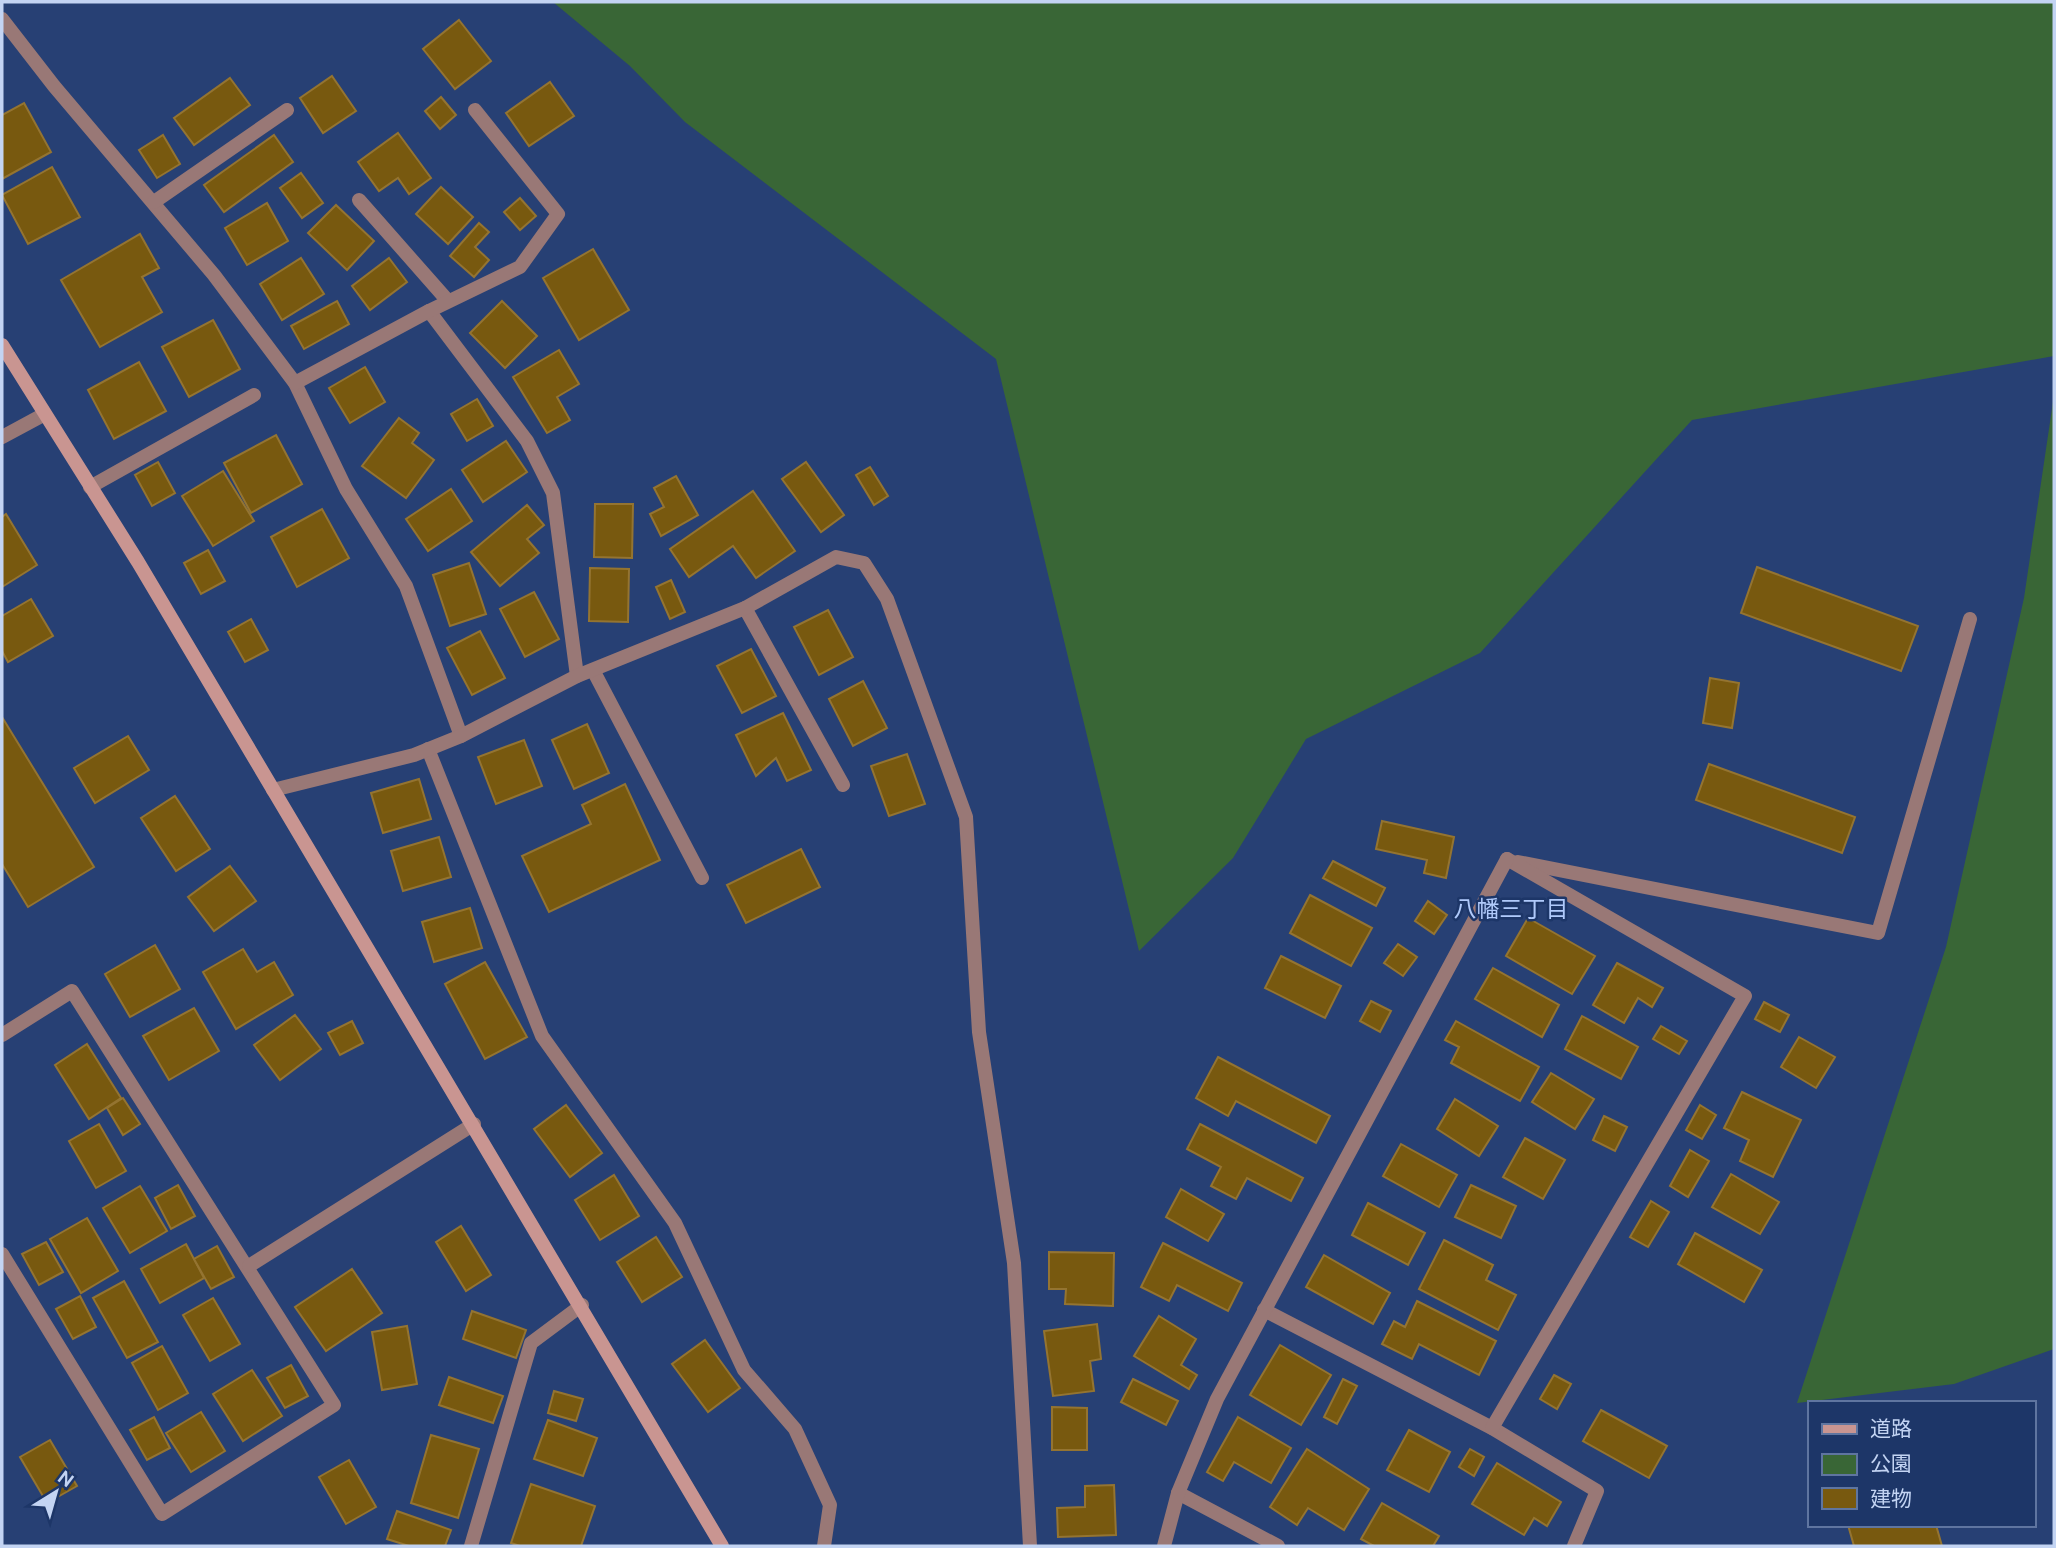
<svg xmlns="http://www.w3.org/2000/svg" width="2056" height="1548" viewBox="0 0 2056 1548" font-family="Ubuntu,'Noto Sans JP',sans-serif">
<rect width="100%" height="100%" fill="#274074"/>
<g fill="#396636">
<polygon points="553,2 2054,2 2054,356 1692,420 1480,653 1306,739 1233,858 1139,951 996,359 685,122 630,66"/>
<polygon points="2054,395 2054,1349 1954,1384 1797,1403 1946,947 2024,598"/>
</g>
<g fill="#78590f" stroke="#947431" stroke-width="2">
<polygon points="459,20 491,61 455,89 423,49"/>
<polygon points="332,76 356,111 323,133 300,98"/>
<polygon points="230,78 250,105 194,145 174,118"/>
<polygon points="550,82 574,116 529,146 506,113"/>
<polygon points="441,97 456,115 440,129 425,111"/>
<polygon points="24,103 51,152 2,179 2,115"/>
<polygon points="398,133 431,178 409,194 398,178 379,191 358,162"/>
<polygon points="163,135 180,164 157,178 139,150"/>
<polygon points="274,135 293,162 224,212 204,185"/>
<polygon points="52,167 80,217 28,244 2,195"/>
<polygon points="301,173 323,203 302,218 280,188"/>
<polygon points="441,187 473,217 448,244 416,214"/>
<polygon points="520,198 536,216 520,230 504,212"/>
<polygon points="267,203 288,241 247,265 225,228"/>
<polygon points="336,205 374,241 347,270 308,233"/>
<polygon points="479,223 489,232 475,247 489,260 474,277 450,256"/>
<polygon points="140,234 159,268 142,277 162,312 100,347 61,280"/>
<polygon points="593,249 629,310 579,340 543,278"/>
<polygon points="301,258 324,294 282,320 260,284"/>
<polygon points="389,258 407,282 370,310 352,286"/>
<polygon points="337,301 349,324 304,349 291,326"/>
<polygon points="502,301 537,336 505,368 470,333"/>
<polygon points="213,320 240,369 189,397 162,347"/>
<polygon points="559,350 579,384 557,397 570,420 547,433 513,377"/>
<polygon points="139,362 166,411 114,439 88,390"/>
<polygon points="365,367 385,402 350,423 329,388"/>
<polygon points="477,399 493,426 467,441 451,414"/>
<polygon points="399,418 419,433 412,443 434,460 406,498 362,466"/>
<polygon points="276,435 302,484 251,513 224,463"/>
<polygon points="506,441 527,472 483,502 462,470"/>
<polygon points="158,462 175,493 152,506 135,475"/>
<polygon points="806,462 844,515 821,532 782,479"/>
<polygon points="870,467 888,496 874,505 856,475"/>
<polygon points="223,471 254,521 213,546 182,496"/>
<polygon points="676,476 698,515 661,536 650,514 664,507 654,488"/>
<polygon points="451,489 472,521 428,551 406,519"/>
<polygon points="753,491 795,551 756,578 733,546 689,577 670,549"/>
<polygon points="595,504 633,504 632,558 594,557"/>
<polygon points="527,505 544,525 527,539 539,553 500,586 471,552"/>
<polygon points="322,509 349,558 297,587 271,537"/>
<polygon points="6,514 37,565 2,587 2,517"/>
<polygon points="208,550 225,581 201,594 184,563"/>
<polygon points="469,563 486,614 450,626 433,575"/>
<polygon points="1757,567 1918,626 1901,671 1741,613"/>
<polygon points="590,568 629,569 628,622 589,621"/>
<polygon points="671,580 685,612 670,619 656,587"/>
<polygon points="534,592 559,639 525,657 500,609"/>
<polygon points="31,599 53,636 8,662 2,651 2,616"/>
<polygon points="828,610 853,657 819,675 794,627"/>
<polygon points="251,619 268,650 245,662 228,632"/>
<polygon points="480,631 505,678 472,695 447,648"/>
<polygon points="751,649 776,696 742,713 717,666"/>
<polygon points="1710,678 1739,683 1732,728 1703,723"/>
<polygon points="863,681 887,728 853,746 829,699"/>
<polygon points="783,713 811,770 787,781 776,758 756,776 736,735"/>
<polygon points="2,717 94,867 28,907 2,864"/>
<polygon points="587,724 609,773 574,789 552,740"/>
<polygon points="128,736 149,770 95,803 74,768"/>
<polygon points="524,740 542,786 496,804 478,757"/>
<polygon points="907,754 925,804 889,816 871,766"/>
<polygon points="1709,764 1855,817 1842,853 1696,800"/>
<polygon points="419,779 431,819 383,833 371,793"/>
<polygon points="625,784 660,860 549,912 522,856 591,824 582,805"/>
<polygon points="175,796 210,849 176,871 141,818"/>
<polygon points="1382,821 1454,837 1446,878 1424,873 1427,860 1376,849"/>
<polygon points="439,837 451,877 403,891 391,851"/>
<polygon points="801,849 820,887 746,923 727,885"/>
<polygon points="1333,861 1385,888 1376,906 1323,878"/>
<polygon points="230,866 256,901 214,931 188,897"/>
<polygon points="1310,895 1372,928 1351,966 1290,933"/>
<polygon points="1428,901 1447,915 1434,934 1415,921"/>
<polygon points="470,908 482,948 434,962 422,922"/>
<polygon points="1528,918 1595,956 1572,994 1506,956"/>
<polygon points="1398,944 1417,957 1403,976 1384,963"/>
<polygon points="155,945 180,989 130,1017 105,974"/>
<polygon points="243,949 257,972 274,962 293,995 236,1029 203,972"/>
<polygon points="1281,956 1341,986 1325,1018 1265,988"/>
<polygon points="485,962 527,1037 485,1059 445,984"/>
<polygon points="1617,963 1663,988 1652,1007 1638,998 1624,1023 1593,1005"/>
<polygon points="1493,968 1559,1005 1542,1037 1475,999"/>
<polygon points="1371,1001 1391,1011 1380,1032 1360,1021"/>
<polygon points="1764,1002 1789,1015 1780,1032 1755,1019"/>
<polygon points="194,1008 219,1051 169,1080 143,1036"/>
<polygon points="295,1015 321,1049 280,1080 254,1045"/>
<polygon points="1582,1016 1638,1047 1621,1079 1565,1049"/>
<polygon points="352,1021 363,1043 340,1055 328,1033"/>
<polygon points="1456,1021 1539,1067 1520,1101 1451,1063 1459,1047 1445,1040"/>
<polygon points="1661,1026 1687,1041 1679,1054 1653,1039"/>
<polygon points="1799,1037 1835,1057 1816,1088 1781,1067"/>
<polygon points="87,1044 121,1098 89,1119 55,1065"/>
<polygon points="1218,1057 1330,1116 1316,1143 1236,1101 1228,1116 1196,1098"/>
<polygon points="1551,1073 1594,1099 1575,1129 1532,1102"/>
<polygon points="1742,1092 1801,1120 1773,1177 1740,1161 1749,1140 1724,1128"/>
<polygon points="123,1098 140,1124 123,1135 107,1108"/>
<polygon points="1455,1099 1498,1126 1479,1156 1437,1129"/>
<polygon points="566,1105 602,1153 570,1177 534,1129"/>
<polygon points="1700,1105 1716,1115 1702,1139 1686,1130"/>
<polygon points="1604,1116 1627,1127 1615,1151 1593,1140"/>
<polygon points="99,1124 126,1171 96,1188 69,1141"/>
<polygon points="1200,1124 1303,1178 1291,1201 1247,1178 1236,1199 1211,1186 1221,1167 1187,1149"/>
<polygon points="1525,1138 1565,1160 1543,1199 1503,1177"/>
<polygon points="1401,1144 1457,1175 1439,1207 1383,1176"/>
<polygon points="1690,1150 1709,1161 1688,1197 1670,1186"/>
<polygon points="1731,1174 1779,1202 1760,1234 1712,1207"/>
<polygon points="614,1175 639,1216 600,1240 575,1200"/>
<polygon points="178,1185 195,1216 171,1229 155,1198"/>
<polygon points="1471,1185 1516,1206 1501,1238 1455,1217"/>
<polygon points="140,1186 167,1231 130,1253 103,1208"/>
<polygon points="1181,1189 1224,1214 1208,1241 1166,1217"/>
<polygon points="1651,1201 1669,1212 1648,1247 1630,1237"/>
<polygon points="1368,1203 1425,1233 1408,1265 1352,1235"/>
<polygon points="87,1218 118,1271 81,1293 50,1239"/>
<polygon points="461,1226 491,1275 466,1291 436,1242"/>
<polygon points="1695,1233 1762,1270 1744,1302 1678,1264"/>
<polygon points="656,1237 682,1277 642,1302 617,1262"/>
<polygon points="1444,1240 1493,1265 1486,1280 1516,1295 1498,1330 1419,1289"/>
<polygon points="46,1242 63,1272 39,1285 22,1254"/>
<polygon points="1163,1243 1242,1283 1228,1311 1177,1285 1169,1301 1141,1287"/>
<polygon points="186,1244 204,1278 160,1303 141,1269"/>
<polygon points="217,1246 234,1277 211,1289 194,1259"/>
<polygon points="1049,1252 1114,1253 1113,1306 1065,1304 1066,1289 1049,1289"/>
<polygon points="1324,1255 1390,1293 1373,1324 1306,1287"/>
<polygon points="352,1269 382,1313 326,1351 295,1307"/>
<polygon points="124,1281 158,1342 127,1358 93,1298"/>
<polygon points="80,1296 96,1327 73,1339 56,1309"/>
<polygon points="213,1298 240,1344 210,1361 183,1315"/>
<polygon points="1417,1301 1496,1341 1479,1375 1419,1344 1412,1359 1382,1344 1394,1321 1405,1327"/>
<polygon points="472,1311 526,1330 516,1358 463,1339"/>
<polygon points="1159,1316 1196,1339 1181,1365 1197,1375 1189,1389 1134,1356"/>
<polygon points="1097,1324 1101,1359 1090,1361 1094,1391 1053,1396 1044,1331"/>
<polygon points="407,1326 417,1384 382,1390 372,1332"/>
<polygon points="705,1340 740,1388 708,1412 672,1364"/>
<polygon points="1280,1345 1331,1375 1301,1425 1250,1395"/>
<polygon points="162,1346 188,1393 158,1410 132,1363"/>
<polygon points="291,1365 308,1396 285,1408 267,1378"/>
<polygon points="252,1370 282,1416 243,1441 213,1394"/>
<polygon points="1554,1375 1571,1384 1557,1409 1540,1399"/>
<polygon points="449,1377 503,1396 493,1423 439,1405"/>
<polygon points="1133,1379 1178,1401 1166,1425 1121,1402"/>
<polygon points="1343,1379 1357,1386 1337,1424 1324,1417"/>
<polygon points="554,1391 583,1399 576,1421 548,1413"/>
<polygon points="1052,1407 1087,1408 1087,1450 1052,1450"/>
<polygon points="1601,1410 1667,1446 1649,1478 1583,1441"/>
<polygon points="201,1412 225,1451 191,1472 166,1433"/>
<polygon points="154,1417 170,1448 147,1460 130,1430"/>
<polygon points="1238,1417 1291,1448 1271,1483 1234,1462 1223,1481 1207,1472"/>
<polygon points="548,1420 597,1438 583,1476 534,1459"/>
<polygon points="1409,1430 1450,1452 1429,1492 1387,1470"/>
<polygon points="431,1435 479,1449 458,1518 411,1503"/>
<polygon points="50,1440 77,1486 47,1503 20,1457"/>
<polygon points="1307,1449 1369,1489 1344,1530 1308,1508 1297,1525 1270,1507"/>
<polygon points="1470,1449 1484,1457 1474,1476 1459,1467"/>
<polygon points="349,1460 376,1507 346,1524 319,1477"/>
<polygon points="1497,1463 1561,1502 1547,1526 1534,1518 1524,1535 1472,1504"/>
<polygon points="531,1484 595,1506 581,1546 520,1546 511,1543"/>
<polygon points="1114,1485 1116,1535 1058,1537 1057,1508 1085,1507 1085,1486"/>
<polygon points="1382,1503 1439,1536 1433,1546 1374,1546 1361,1539"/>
<polygon points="397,1511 451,1530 445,1546 409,1546 387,1539"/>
<polygon points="1848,1525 1936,1525 1942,1546 1854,1546"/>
</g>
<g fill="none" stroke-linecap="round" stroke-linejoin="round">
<g stroke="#997876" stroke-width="14">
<polyline points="2,19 54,86 214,275 295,383 346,489 406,586 461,736"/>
<polyline points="359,200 448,301"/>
<polyline points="154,202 287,110"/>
<polyline points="429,311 527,441 553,493 577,676"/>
<polyline points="295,383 429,311 520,267 558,214 475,110"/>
<polyline points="2,437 43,415"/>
<polyline points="90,487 254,395"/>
<polyline points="745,608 843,785"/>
<polyline points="593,670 702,878"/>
<polyline points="428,749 542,1036 675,1223 744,1370 795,1429 830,1505 824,1546"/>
<polyline points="273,790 414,755 461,736 577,676 745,608 836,557 864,563 887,599 966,817 979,1032 1014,1263 1030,1546"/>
<polyline points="1518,862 1878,933 1970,619"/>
<polyline points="2,1035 72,991 334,1405 162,1514 2,1254"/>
<polyline points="249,1266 474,1124"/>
<polyline points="1264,1310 1492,1428 1597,1491 1574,1546"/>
<polyline points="1492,1428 1745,996 1507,859"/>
<polyline points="1178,1493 1278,1546"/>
<polyline points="471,1546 531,1343 582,1305"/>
<polyline points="1164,1546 1178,1493 1217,1399 1507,859"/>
</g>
<polyline stroke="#c99591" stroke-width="14" points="2,345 138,562 722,1546"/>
</g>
<g text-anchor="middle" stroke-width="5" stroke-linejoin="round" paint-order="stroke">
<g font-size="23" fill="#b0cafb" stroke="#1d3668">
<text x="1511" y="917">八幡三丁目</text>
</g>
</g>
<rect width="2056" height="1548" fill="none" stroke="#c3d4f3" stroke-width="7"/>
<rect x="1808" y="1401" width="228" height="126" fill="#1d3668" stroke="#5f75a0" stroke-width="2"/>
<rect x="1822" y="1424" width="35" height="10" fill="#c99591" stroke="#5f75a0" stroke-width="2"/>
<text x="1870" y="1436" font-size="21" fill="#c3d4f3">道路</text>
<rect x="1822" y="1454" width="35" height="21" fill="#396636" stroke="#5f75a0" stroke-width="2"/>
<text x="1870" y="1471" font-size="21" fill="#c3d4f3">公園</text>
<rect x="1822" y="1488" width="35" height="21" fill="#78590f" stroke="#5f75a0" stroke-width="2"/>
<text x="1870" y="1506" font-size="21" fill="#c3d4f3">建物</text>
<g transform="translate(56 1492) rotate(37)" stroke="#1d3668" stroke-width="5" paint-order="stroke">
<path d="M0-5L12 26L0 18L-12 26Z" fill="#c3d4f3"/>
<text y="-10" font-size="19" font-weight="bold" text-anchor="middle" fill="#c3d4f3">N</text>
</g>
</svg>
